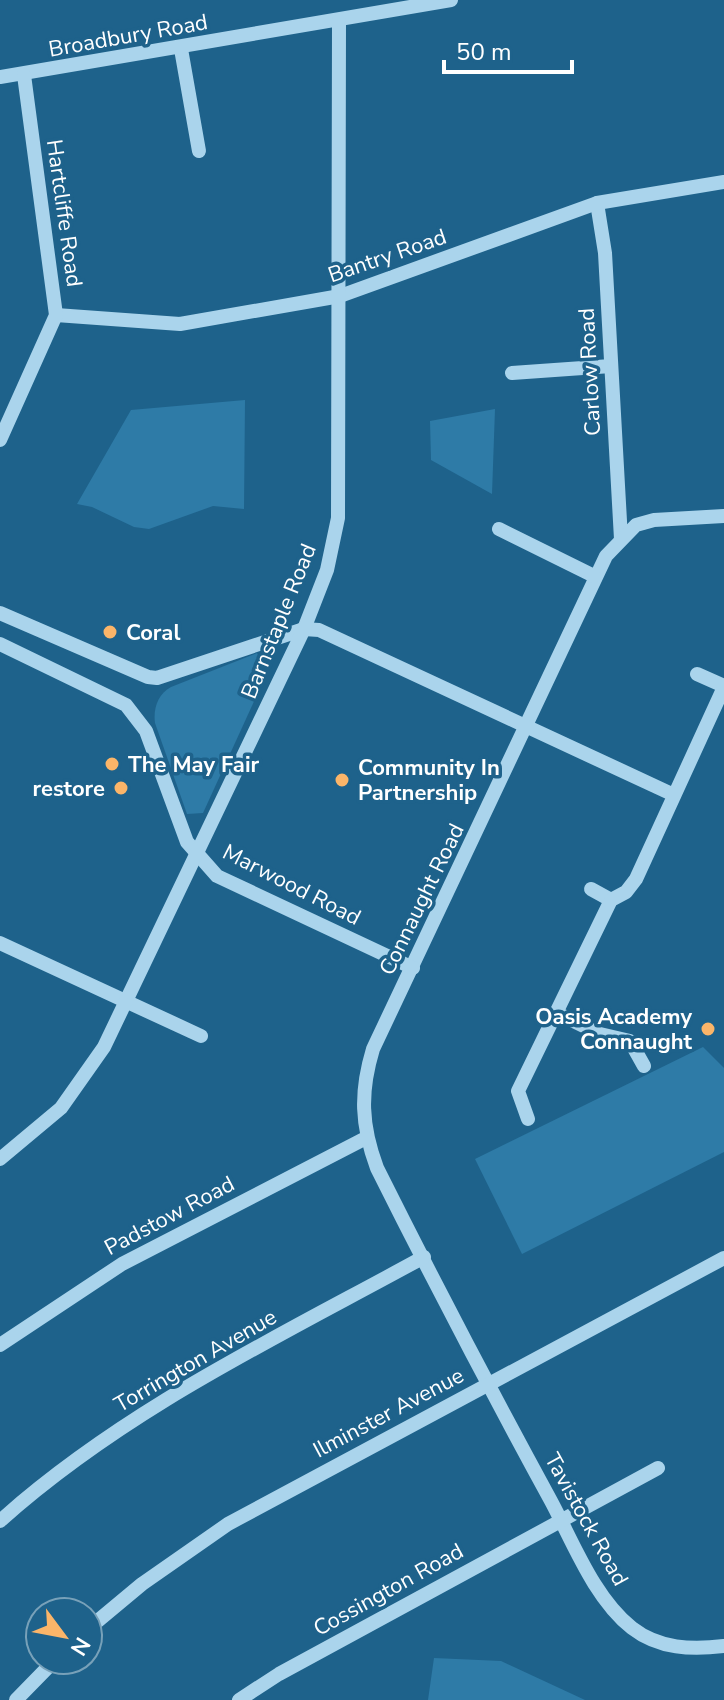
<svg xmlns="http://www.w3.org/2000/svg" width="724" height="1700" viewBox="0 0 724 1700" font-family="'Nunito Sans',sans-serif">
<rect width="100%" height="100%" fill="#1e628b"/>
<g fill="#2e7ba7">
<polygon points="245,400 244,509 213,506 149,529 134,527 92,507 77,504 131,410"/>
<polygon points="495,409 492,494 431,460 430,421"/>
<path d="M257 653 267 673 203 813 187 814 155 723C153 708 158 694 171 687Z"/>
<polygon points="703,1047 724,1068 724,1152 522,1254 475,1159"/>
<polygon points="434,1658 501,1661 585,1700 428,1700"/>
</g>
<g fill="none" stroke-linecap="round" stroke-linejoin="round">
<g stroke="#aad4ec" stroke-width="14">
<polyline points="181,49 199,151"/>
<polyline points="0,77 451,0"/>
<polyline points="597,203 605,253 621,539"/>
<polyline points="56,315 180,324 340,296 597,203 724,182"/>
<polyline points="512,373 611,366"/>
<polyline points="0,440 56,315 24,75"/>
<path d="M724 516 654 520 636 525 606 556 373 1049C360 1092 361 1125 377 1168 433 1280 491 1391 551 1501 573 1542 594 1598 632 1628 659 1649 692 1650 724 1646"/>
<polyline points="499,529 594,576"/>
<polyline points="0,613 148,677 157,678 304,629 319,630 674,795"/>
<polyline points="0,644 126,705 146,731 187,842 217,876 413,968"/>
<polyline points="697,674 724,686"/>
<polyline points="591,889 611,900"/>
<polyline points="0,943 201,1036"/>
<polyline points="557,1013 600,1034 630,1041 644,1066"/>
<polyline points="528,1119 518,1091 611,900 626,892 636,879 724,687"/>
<polyline points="0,1159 61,1108 104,1047 304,629 327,570 338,518 339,21"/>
<polyline points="0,1345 122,1264 366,1138"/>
<path d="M0 1521C125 1409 278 1337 424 1257"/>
<polyline points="88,1629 142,1584 228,1524 724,1258"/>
<polyline points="16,1700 55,1660"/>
<polyline points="239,1700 279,1674 658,1468"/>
</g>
</g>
<g fill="#fbb569" stroke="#1e628b" stroke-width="3">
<circle cx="110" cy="632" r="8"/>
<circle cx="112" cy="764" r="8"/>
<circle cx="342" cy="780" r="8"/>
<circle cx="121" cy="788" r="8"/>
<circle cx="708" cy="1029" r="8"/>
</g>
<g text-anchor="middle" stroke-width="7" stroke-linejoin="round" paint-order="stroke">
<g font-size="22" fill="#fff" stroke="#1e628b">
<text transform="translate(128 35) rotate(-10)" y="8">Broadbury Road</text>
<text transform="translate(65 213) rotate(82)" y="8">Hartcliffe Road</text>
<text transform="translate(387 255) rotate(-19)" y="8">Bantry Road</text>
<text transform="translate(589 372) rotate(-93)" y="8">Carlow Road</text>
<text transform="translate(278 621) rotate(-68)" y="8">Barnstaple Road</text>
<text transform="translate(292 884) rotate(27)" y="8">Marwood Road</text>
<text transform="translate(421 899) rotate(-64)" y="8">Connaught Road</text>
<text transform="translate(169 1215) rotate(-28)" y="8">Padstow Road</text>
<text transform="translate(195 1360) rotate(-30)" y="8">Torrington Avenue</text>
<text transform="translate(388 1412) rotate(-28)" y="8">Ilminster Avenue</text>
<text transform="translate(587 1519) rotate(61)" y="8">Tavistock Road</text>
<text transform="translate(388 1589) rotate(-29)" y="8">Cossington Road</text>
</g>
<g font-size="22" font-weight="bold" fill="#fff" stroke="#1e628b" text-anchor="start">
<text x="126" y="640">Coral</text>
<text x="128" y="772">The May Fair</text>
<text x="358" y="775">Community In<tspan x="358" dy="25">Partnership</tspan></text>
<text x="105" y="796" text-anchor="end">restore</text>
<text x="692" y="1024" text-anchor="end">Oasis Academy<tspan x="692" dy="25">Connaught</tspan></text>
</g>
</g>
<g transform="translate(64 1636) rotate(122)"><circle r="38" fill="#1e628b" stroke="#78a1b9" stroke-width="2"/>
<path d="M0-6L14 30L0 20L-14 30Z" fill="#fbb569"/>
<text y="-12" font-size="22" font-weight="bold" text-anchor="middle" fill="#ffffff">N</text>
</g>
<path d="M444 60v12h128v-12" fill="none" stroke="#ffffff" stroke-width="4"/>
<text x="456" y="60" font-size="24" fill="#ffffff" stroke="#1e628b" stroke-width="6" paint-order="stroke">50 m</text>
</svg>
